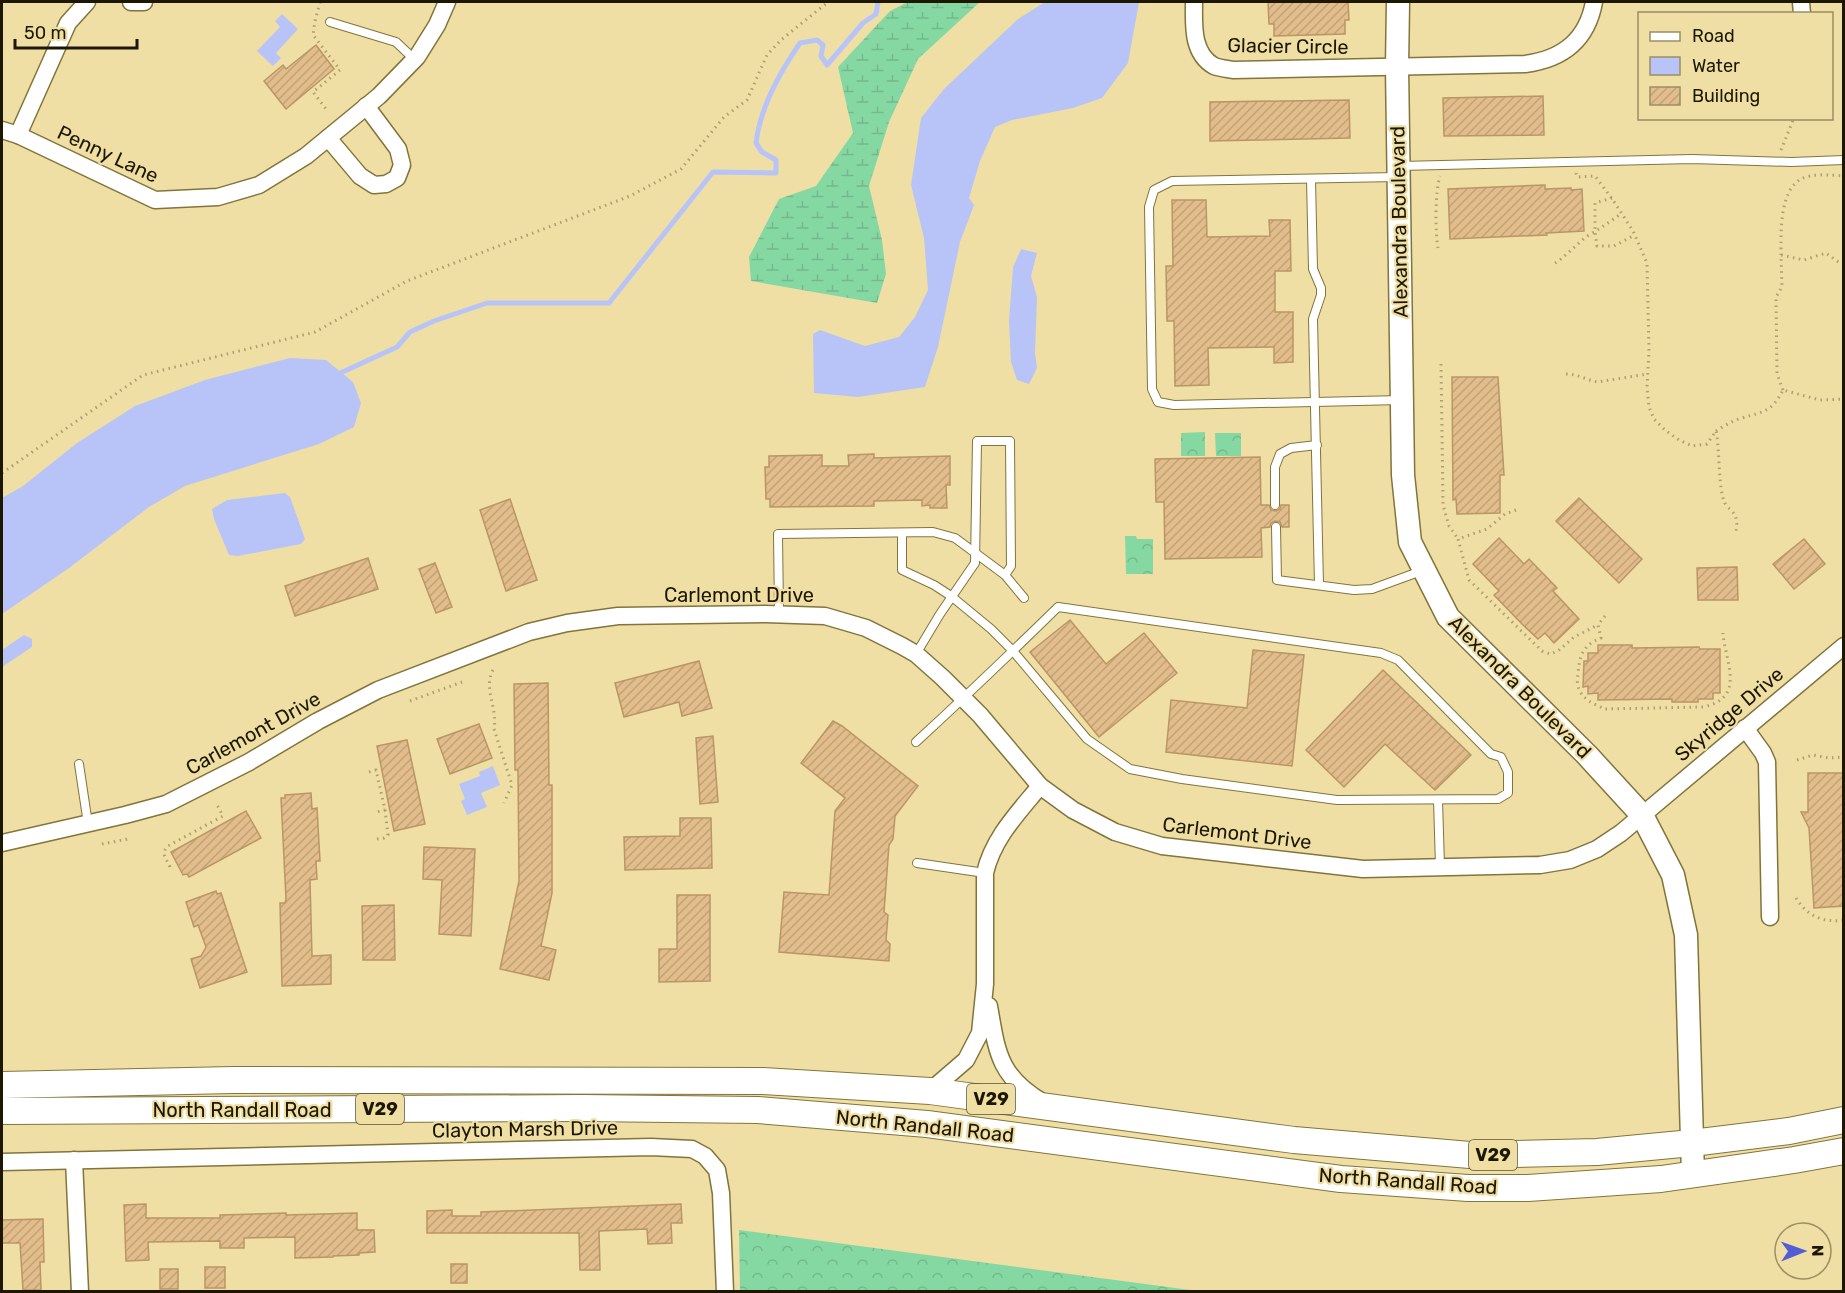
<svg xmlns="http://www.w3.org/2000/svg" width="1845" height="1293" viewBox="0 0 1845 1293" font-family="Rubik,sans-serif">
<defs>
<pattern id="forest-crowns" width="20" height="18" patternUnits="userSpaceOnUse" patternTransform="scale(1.5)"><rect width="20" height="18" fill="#86d8a3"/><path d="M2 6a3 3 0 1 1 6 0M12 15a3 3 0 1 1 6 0" fill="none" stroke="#73b98b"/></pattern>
<pattern id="wetland-marsh" width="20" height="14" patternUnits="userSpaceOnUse" patternTransform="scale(1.5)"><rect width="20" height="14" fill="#86d8a3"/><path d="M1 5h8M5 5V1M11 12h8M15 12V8" fill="none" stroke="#73b98b"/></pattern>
<pattern id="building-hatch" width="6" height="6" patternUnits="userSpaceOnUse" patternTransform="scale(1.5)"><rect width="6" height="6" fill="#e2bd8b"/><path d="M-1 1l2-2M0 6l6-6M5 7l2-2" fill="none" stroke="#c1a276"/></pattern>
</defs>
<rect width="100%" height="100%" fill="#efdfa4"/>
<g fill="url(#forest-crowns)">
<polygon points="1205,432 1205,456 1181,456 1181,433"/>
<polygon points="1215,433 1241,433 1241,456 1216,456"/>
<polygon points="1125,536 1136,536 1137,539 1153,539 1153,574 1126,574"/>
<polygon points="739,1230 1198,1291 740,1291"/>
</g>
<polygon fill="url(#wetland-marsh)" points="908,2 980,2 918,59 889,122 869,186 882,240 886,274 877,303 751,281 749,257 779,199 816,186 853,133 838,67 890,11"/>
<g fill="#b8c4f8">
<polygon points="1045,2 1139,2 1128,63 1102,98 1073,108 1012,120 995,127 980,161 969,198 974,205 960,242 938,347 925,387 858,397 814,393 813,334 820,330 865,346 899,337 915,317 928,290 924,238 911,185 921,118 944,89 1018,19"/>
<polygon points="282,14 298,29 276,53 281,58 273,66 257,51 280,27 275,21"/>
<polygon points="1021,249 1037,253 1031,276 1037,297 1035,353 1037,368 1029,384 1017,380 1011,362 1009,321 1013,267"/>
<polygon points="290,358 326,360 353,382 361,403 354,427 319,444 185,486 149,507 69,568 2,614 2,498 23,486 77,443 135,406 205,380"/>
<polygon points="285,493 290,497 305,539 301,544 238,556 229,555 214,519 212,509 227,500"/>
<polygon points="24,635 32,639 32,647 2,667 2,650"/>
<polygon points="493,766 500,785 481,793 487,807 467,815 461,801 465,799 459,784 480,776 479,772"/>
</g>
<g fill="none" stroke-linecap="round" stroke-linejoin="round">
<path stroke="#b8c4f8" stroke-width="5" d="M336 375 397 347 410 332 434 321 487 303H609L713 172 776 173V160L762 152 756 143C760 107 780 72 800 43L817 40 823 45 821 56 827 65 863 23 876 14 878 2"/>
</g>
<g fill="url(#building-hatch)" stroke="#ba9665" stroke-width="1.5">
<polygon points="1268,2 1348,2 1349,20 1345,20 1345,34 1274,36 1274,24 1269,24"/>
<polygon points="316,45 334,69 286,109 264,81 283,65 286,69"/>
<polygon points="1543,96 1544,135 1444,136 1443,98"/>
<polygon points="1349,100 1350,138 1210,141 1210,102"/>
<polygon points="1545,185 1545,189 1571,188 1571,190 1582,189 1584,231 1546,233 1547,235 1450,239 1448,189"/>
<polygon points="1172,200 1206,200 1207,237 1270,236 1269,220 1290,220 1291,271 1275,271 1275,312 1293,312 1293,362 1274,363 1274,347 1208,348 1209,385 1175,386 1174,321 1167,321 1166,266 1173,266"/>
<polygon points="1452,377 1498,377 1504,475 1500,475 1500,513 1457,514 1456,499 1453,500"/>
<polygon points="874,454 874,458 950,456 950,485 946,485 947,508 930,508 930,505 922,506 922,500 874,501 874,506 770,507 770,499 766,499 765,467 769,467 769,456 822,455 822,466 849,466 848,455"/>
<polygon points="1260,457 1261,505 1269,505 1271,510 1276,511 1280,509 1281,505 1289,505 1289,527 1282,527 1280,522 1275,521 1271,523 1270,527 1261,528 1262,557 1165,559 1164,502 1156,502 1155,459"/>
<polygon points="1579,498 1642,559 1619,583 1556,521"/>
<polygon points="510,499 537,580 506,591 480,510"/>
<polygon points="1499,538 1524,564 1529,559 1557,588 1553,591 1579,619 1554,643 1545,633 1538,639 1522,624 1494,595 1499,591 1473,564"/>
<polygon points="1804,539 1825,564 1794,589 1773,564"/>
<polygon points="368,558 378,589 295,616 285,586"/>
<polygon points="435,563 452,607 436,613 419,569"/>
<polygon points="1737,567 1738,600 1698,600 1697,568"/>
<polygon points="1070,620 1106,664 1144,633 1177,673 1099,737 1030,652"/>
<polygon points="1598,645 1632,645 1632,648 1699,647 1700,649 1720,649 1720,693 1713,693 1713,699 1698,699 1698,702 1672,702 1672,699 1598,700 1598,693 1588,694 1588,686 1583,687 1584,661 1588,661 1588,653 1598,653"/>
<polygon points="1253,650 1304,655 1292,766 1166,752 1171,700 1247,708"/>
<polygon points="699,661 712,708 682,716 679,702 624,717 615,683"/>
<polygon points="1383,670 1471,755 1435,790 1385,744 1344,787 1306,750"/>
<polygon points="548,683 549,785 552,785 552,893 541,946 556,950 549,980 500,969 519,881 518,770 515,770 514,684"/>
<polygon points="833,721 842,726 918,786 895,816 893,839 889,845 884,912 888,915 886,940 890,944 889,961 779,952 784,892 829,895 835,811 845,798 801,763"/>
<polygon points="479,724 492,758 450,774 437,739"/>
<polygon points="713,736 718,802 700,804 696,738"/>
<polygon points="407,740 425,824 394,831 377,746"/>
<polygon points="1808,773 1844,773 1844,906 1814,908 1809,828 1801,812 1808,812"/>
<polygon points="311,793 312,809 317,808 320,861 316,861 317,879 310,880 312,956 331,955 331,984 282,986 280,903 285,903 286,899 281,798 285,798 285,795"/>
<polygon points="246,811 261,838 189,877 187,874 183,875 171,852"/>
<polygon points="680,818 711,818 712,868 625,870 624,837 680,836"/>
<polygon points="424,847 475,849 471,936 439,934 442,880 423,879"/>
<polygon points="216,891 217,894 221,893 247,972 200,988 191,959 201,956 206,947 198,925 194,927 186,902"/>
<polygon points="677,895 710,895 710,981 659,982 659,949 677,949"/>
<polygon points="394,905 395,960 363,960 362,906"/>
<polygon points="146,1204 146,1218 220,1218 220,1215 286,1213 286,1215 357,1213 357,1230 374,1230 375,1252 359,1253 359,1255 333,1256 333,1257 295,1258 295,1237 244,1238 244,1248 220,1248 220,1241 148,1242 149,1260 126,1261 124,1205"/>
<polygon points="681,1204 682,1223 671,1223 672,1243 648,1244 647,1229 599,1231 600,1270 580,1270 579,1233 427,1233 427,1211 452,1210 452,1216 481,1216 481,1212"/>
<polygon points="43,1219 44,1262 40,1262 41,1290 23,1290 20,1243 2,1243 2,1220"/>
<rect x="451" y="1264" width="16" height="19"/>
<rect x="205" y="1267" width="20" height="21"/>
<rect x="160" y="1269" width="18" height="20"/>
</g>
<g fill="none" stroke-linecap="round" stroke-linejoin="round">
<g stroke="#83743c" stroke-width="10">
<g id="lane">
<polyline points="330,22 396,42 414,59"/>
<polyline points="1400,166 1692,159 1791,162 1844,160"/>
<polyline points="1398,177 1172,181 1154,190 1149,207 1152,389 1158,402 1174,405 1402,400"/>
<polyline points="1311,179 1313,269 1321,288 1321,295 1313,319 1319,585"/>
<polyline points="1275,505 1275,467 1280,454 1291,448 1317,445"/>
<polyline points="1276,527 1277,580 1354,590 1372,589 1424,570"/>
<path d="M902 533V570L934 585 951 596 991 629 1013 651 1087 739 1130 769 1182 779 1337 800 1498 799 1508 793V772L1501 757 1491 754 1398 660 1381 653 1058 607C1011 653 964 698 916 742"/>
<polyline points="779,614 778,534 933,532 955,538 1005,575 1024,598"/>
<polyline points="916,654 940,614 975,563 977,441 1010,441 1011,566 1005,575"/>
<polyline points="79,764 88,824"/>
<polyline points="1438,800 1440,866"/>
<polyline points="917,863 985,873"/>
</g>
</g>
<g stroke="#83743c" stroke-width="19">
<g id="street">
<polyline points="131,2 144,2"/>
<path d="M1194 2C1194 23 1191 53 1214 66 1219 68 1228 69 1233 70L1525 64C1563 59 1587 40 1594 2"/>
<polyline points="1801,2 1802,14"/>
<polyline points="2,130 18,135 155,200 218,197 259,185 306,156 379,96 417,57 437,25 447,2"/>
<polyline points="18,135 68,23 87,2"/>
<polyline points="328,138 360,176 374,185 386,184 397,178 402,165 398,149 366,106"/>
<polyline points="1745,728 1763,753 1767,762 1770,917"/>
<polyline points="2,843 125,815 166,804 249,762 318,721 378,690 529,632 567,623 618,616 766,614 825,616 866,628 902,646 916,654 943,678 980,715 1040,786 1073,810 1115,832 1162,846 1363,869 1540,865 1570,860 1597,849 1621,833 1844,646"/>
<path d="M989 1006C997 1053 999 1077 1044 1103"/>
<path d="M930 1091 966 1060 980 1033 985 984V873C993 838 1018 813 1040 786"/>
<polyline points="74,1160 80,1292"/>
<polyline points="2,1162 651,1147 692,1149 705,1156 717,1170 721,1193 725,1292"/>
</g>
</g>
<g stroke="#83743c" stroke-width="25">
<polyline id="secondary" points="1398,2 1397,67 1403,475 1410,542 1448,617 1587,755 1642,815 1673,875 1686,935 1693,1174"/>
</g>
<g stroke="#83743c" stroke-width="28">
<g id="primary">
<polyline points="2,1085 233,1080 763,1081 930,1091 1294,1140 1470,1155 1597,1152 1692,1143 1789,1131 1844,1120"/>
<polyline points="2,1111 582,1108 758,1110 927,1124 1341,1179 1468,1188 1528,1188 1661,1179 1794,1160 1844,1151"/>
</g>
</g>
<g stroke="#ac9f70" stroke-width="3" stroke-dasharray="1.5 4.5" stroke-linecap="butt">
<polyline points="320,2 315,21 313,35 340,70 313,92 326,109"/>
<polyline points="1781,150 1794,118"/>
<path d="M1576 173 1577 177 1595 176 1613 200 1633 231 1647 263 1649 351 1647 387 1649 407 1654 419 1665 430 1679 440 1692 446 1707 444 1716 431C1720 449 1718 491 1725 503 1725 505 1730 509 1731 510 1738 517 1737 524 1736 532"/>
<polyline points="1612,198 1595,203 1595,232 1597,246 1614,246 1635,235"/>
<path d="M1438 248C1435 231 1435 192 1440 176"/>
<path d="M1781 255C1781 234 1779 191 1801 179 1812 173 1831 175 1844 176"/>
<path d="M1555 263C1568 255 1577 243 1589 235 1601 228 1611 221 1622 213"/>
<polyline points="1441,364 1443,505 1449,526 1458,539"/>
<path d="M1566 374C1578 374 1586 380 1598 382L1647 374"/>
<polyline points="1783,390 1777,374 1776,297 1782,287 1781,255 1804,260 1826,253 1841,264"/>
<path d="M1716 431C1724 426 1732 421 1742 418 1764 411 1771 413 1783 390L1820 400 1843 399"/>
<polyline points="2,473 143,375 315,332 407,281 630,196 681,169 724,117 747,100 767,55 781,40 828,2"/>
<polyline points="1516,510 1505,514 1487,529 1458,539 1469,580 1542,651 1550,654 1558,651 1574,637 1598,625"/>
<path d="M1605 616 1598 625 1601 638C1583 645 1579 656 1578 675 1577 679 1577 685 1579 689 1583 700 1596 705 1605 709L1703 707C1747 698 1725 662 1723 633"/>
<path d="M493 670C483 689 498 708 494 729L512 785 504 803"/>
<polyline points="410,701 462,682"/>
<polyline points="1797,760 1813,755 1829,758 1844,757"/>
<polyline points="369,772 376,770 385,810 377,812"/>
<polyline points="377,839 384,838 388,835 385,810"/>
<polyline points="102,844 128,839"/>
<path d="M170 867C166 857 160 854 168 846L223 816 216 803"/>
<path d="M1796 898C1807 916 1823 923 1844 920"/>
</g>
<use href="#lane" stroke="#fff" stroke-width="8"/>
<use href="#street" stroke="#fff" stroke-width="16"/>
<use href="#secondary" stroke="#fff" stroke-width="22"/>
<use href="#primary" stroke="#fff" stroke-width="26"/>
</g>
<g text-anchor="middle" stroke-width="4.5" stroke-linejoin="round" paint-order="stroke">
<g fill="#efdfa4" stroke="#5c5333" stroke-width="1.5">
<rect x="967" y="1084" width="48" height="30" rx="4.5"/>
<rect x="356" y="1094" width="48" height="30" rx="4.5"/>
<rect x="1469" y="1140" width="48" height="30" rx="4.5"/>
</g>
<g font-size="18" font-weight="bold" fill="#1d1702">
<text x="991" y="1105">V29</text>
<text x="380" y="1115">V29</text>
<text x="1493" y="1161">V29</text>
</g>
<g font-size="20" fill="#1d1702" stroke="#efdfa4">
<text transform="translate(1288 46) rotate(1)" y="7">Glacier Circle</text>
<text transform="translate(108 154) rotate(25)" y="7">Penny Lane</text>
<text transform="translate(1399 222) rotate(-91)" y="7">Alexandra Boulevard</text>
<text x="739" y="602">Carlemont Drive</text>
<text transform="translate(1520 687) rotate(45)" y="7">Alexandra Boulevard</text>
<text transform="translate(1729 714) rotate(-40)" y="7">Skyridge Drive</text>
<text transform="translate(253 733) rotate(-29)" y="7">Carlemont Drive</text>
<text transform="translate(1237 833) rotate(7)" y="7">Carlemont Drive</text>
<text x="242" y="1117">North Randall Road</text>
<text transform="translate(925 1126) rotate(6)" y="7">North Randall Road</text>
<text transform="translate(525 1129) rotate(-1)" y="7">Clayton Marsh Drive</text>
<text transform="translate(1408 1181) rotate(4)" y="7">North Randall Road</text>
</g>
</g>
<rect width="1845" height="1293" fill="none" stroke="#1d1702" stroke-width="6"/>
<rect x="1638" y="12" width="195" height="108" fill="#efdfa4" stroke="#9b8f63" stroke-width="1.5"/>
<rect x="1650" y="32" width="30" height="9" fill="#ffffff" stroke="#9b8f63" stroke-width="1.5"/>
<text x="1692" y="42" font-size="18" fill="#1d1702">Road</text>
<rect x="1650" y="57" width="30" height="18" fill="#b8c4f8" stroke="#9b8f63" stroke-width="1.5"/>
<text x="1692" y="72" font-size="18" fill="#1d1702">Water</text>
<rect x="1650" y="87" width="30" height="18" fill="url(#building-hatch)" stroke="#9b8f63" stroke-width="1.5"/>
<text x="1692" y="102" font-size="18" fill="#1d1702">Building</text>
<g transform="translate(1803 1251) rotate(89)"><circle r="28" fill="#efdfa4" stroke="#9b8f63" stroke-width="1.5"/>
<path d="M0-4.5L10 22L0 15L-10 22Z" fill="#535dd4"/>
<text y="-9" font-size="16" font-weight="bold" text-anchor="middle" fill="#1d1702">N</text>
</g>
<path d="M15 39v9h122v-9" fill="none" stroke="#1d1702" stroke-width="3"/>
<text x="24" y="39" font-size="18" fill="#1d1702" stroke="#efdfa4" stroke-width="4.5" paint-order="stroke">50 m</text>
</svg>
